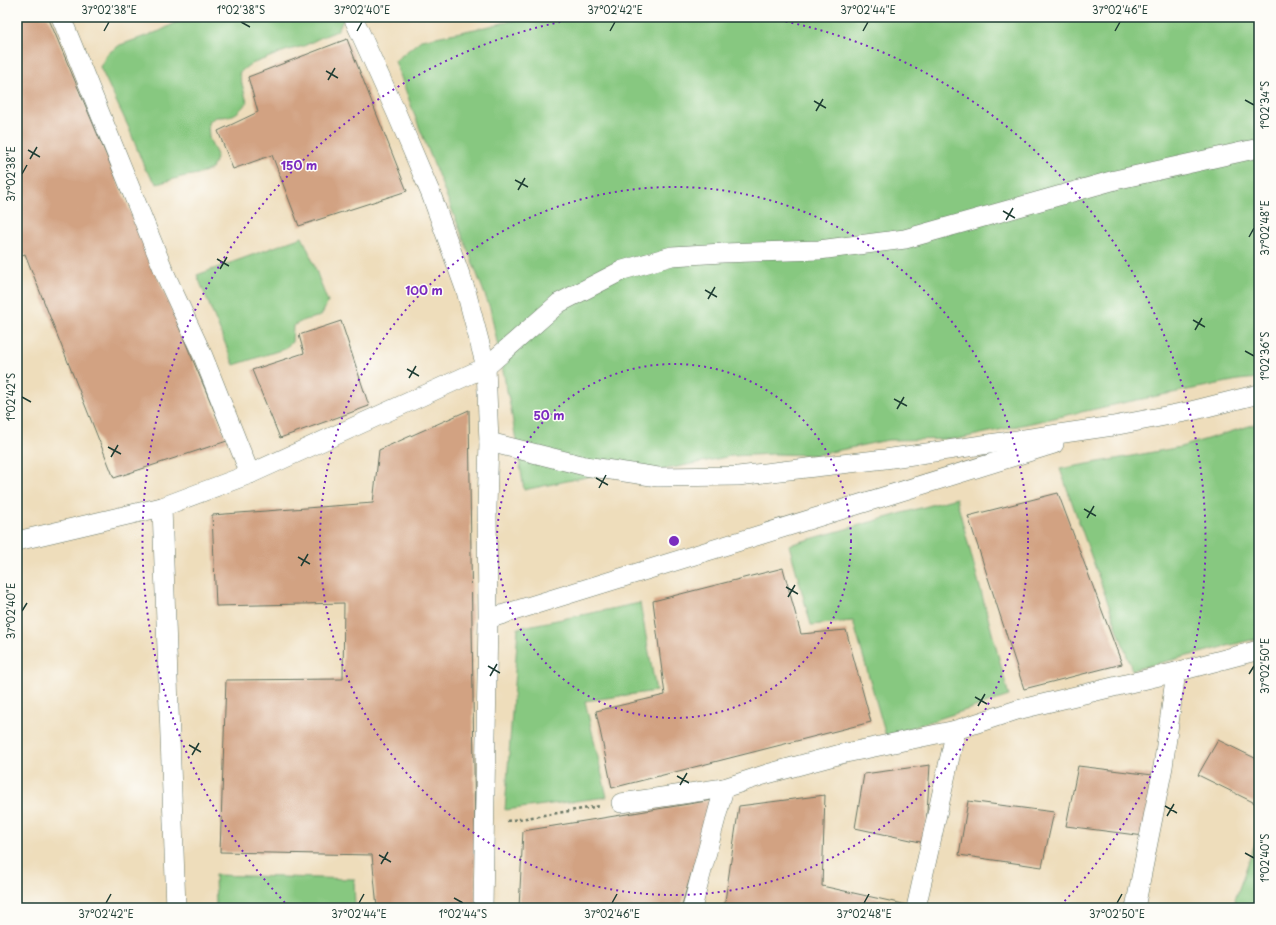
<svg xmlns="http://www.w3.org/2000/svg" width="1276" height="925" viewBox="0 0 1276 925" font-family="'Playpen Sans',sans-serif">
<rect width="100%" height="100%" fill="#fdfcf7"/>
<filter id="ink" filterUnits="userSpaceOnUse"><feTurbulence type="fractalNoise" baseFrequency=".025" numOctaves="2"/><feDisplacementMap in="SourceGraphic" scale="8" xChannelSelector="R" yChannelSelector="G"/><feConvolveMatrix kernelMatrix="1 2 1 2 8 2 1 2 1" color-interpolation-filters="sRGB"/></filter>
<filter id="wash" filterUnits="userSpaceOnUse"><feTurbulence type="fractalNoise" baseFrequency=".012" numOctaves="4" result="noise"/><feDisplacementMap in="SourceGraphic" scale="16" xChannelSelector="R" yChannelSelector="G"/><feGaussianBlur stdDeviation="0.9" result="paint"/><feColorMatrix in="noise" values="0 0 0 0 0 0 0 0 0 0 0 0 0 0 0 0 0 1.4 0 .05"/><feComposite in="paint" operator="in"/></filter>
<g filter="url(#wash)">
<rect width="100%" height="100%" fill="#edb"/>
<g fill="#87c880" stroke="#53825a">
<path d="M205 17H344V19L337 31 320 38 304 46 285 51 249 65 239 73 247 102C236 116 232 117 215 117L208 123 209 138 217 155 212 169 198 174 181 177 157 184 145 169 128 126 100 67 107 54 120 45 160 31 177 22Z"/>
<polygon points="527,17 1259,17 1259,378 1238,380 1127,402 958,439 888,440 816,455 773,454 731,456 638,475 591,476 524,490 511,410 490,308 469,253 416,119 395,61 421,40 490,26"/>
<path d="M302 237C313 258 319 281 328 302L321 316 304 320 293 326 292 342 284 349 234 365 197 275Z"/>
<polygon points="1259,423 1259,638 1132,670 1060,469 1181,447"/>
<polygon points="956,498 1009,696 886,736 853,621 811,625 789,545"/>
<polygon points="640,603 656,691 585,701 607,797 505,810 518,628"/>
<polygon points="1259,833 1259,908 1232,908"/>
<polygon points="215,875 354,879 355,908 216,908"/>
</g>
<g id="blocks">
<g fill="#d2a282">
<polygon points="17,17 48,17 227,441 114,478 25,254 17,257"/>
<polygon points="347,39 407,191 299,226 272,155 233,169 218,131 258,112 248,77"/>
<polygon points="341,321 369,406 280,438 252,370 304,353 299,335"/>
<polygon points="469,410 476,908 377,908 372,855 220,852 226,680 343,679 344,603 216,606 212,515 373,503 379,450"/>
<polygon points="1058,493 1122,664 1024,689 968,516"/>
<polygon points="783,568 801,634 846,630 871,722 612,788 596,711 665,695 653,601"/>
<polygon points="1218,740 1259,760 1259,800 1257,804 1198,775"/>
<polygon points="930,765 925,843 855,828 864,774"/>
<polygon points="1078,766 1153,775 1144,836 1066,826"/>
<polygon points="825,795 822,886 912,906 912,908 724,908 739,806"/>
<polygon points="713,800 681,908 519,908 523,831"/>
<polygon points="968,801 1054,812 1042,867 959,855"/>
<polygon points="950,904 970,907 970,908 949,908"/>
</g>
</g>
</g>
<g filter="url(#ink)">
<use href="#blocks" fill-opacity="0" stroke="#677563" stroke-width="1"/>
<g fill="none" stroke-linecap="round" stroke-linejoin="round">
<g stroke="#677563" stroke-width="20">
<g id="minor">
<polyline points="61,17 166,276 203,356 250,474"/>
<polyline points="353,17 396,112 431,194 466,291 486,367 489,442 487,507 488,619 483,908"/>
<polyline points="489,442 585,466 658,477 738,476 885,459 1113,426 1191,411 1259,394"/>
<polyline points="162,507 176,908"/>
<polyline points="17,541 162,507 250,474 486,367 559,303 623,270 672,256 723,253 819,250 905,239 1115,180 1259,148"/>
<polyline points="488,619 1054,444"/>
<polyline points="621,803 724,788"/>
<polyline points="692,908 724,788 767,774 841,754 956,730 1017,710 1176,672 1259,650"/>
<polyline points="916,908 956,730"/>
<polyline points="1135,908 1163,767 1176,672"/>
</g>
</g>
<polyline stroke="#677563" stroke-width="2.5" stroke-dasharray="3 3" stroke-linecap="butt" points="507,821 601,806"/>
<use href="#minor" stroke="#fff" stroke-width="19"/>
</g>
</g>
<path fill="none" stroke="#1f3d34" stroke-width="1.5" d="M241 22 250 27M104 31 109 22M357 31 362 22M610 31 615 22M863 31 868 22M1115 31 1120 22M326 71 338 78M328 80 335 68M1245 100 1254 105M814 101 826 108M816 111 823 99M28 150 40 157M30 159 37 147M22 174 27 165M515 180 528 187M518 190 525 178M1003 211 1015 218M1006 220 1013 208M1249 237 1254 228M217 259 229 266M220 269 227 257M705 290 717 297M708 299 715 287M1193 320 1205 327M1195 330 1202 318M1245 351 1254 356M407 369 419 376M409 378 416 366M22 397 31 402M894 399 907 406M897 409 904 397M108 447 121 454M111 457 118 445M596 478 608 485M599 488 606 475M1084 509 1096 516M1087 518 1094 506M298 557 310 564M301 566 308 554M786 587 798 594M788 597 795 585M22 611 27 603M488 666 500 673M1249 674 1254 666M490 676 497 664M975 697 987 704M978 706 985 694M189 745 201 752M192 755 199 743M677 776 689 783M680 785 687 773M1165 806 1177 813M1167 816 1174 804M1245 853 1254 858M379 855 391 862M381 864 388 852M454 898 463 903M106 903 111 894M359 903 364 894M612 903 617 894M864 903 869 894M1117 903 1122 894"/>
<g fill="none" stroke="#7b2cbf" stroke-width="2" stroke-dasharray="2 4">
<circle cx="674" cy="541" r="177"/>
<circle cx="674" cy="541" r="354"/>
<path d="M289 907A531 531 0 0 1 586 17M762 17A531 531 0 0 1 1059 907"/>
</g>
<circle cx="674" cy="541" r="6" fill="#7b2cbf" stroke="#fdfcf7" stroke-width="2"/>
<g font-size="12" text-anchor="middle" font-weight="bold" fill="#7b2cbf" stroke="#fdfcf7" stroke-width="3" stroke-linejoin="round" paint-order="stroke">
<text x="299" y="170">150 m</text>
<text x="424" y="295">100 m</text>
<text x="549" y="420">50 m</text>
</g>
<rect width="1276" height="925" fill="none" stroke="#fdfcf7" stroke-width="44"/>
<rect x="22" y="22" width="1232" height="881" fill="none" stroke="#1f3d34" stroke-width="1.5"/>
<g font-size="10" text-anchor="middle" fill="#1f3d34">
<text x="109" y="14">37°02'38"E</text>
<text x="241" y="14">1°02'38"S</text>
<text x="362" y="14">37°02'40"E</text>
<text x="615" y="14">37°02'42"E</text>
<text x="868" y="14">37°02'44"E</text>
<text x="1120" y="14">37°02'46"E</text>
<text transform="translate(1265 105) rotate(-90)" y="4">1°02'34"S</text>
<text transform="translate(11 174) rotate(-90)" y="4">37°02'38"E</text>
<text transform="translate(1265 228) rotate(-90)" y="4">37°02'48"E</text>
<text transform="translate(1265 356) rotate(-90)" y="4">1°02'36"S</text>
<text transform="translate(11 397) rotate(-90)" y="4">1°02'42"S</text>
<text transform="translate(11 611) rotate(-90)" y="4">37°02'40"E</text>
<text transform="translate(1265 666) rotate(-90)" y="4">37°02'50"E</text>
<text transform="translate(1265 858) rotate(-90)" y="4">1°02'40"S</text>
<text x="106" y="918">37°02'42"E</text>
<text x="359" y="918">37°02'44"E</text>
<text x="463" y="918">1°02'44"S</text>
<text x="612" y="918">37°02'46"E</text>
<text x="864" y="918">37°02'48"E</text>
<text x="1117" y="918">37°02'50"E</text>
</g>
</svg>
